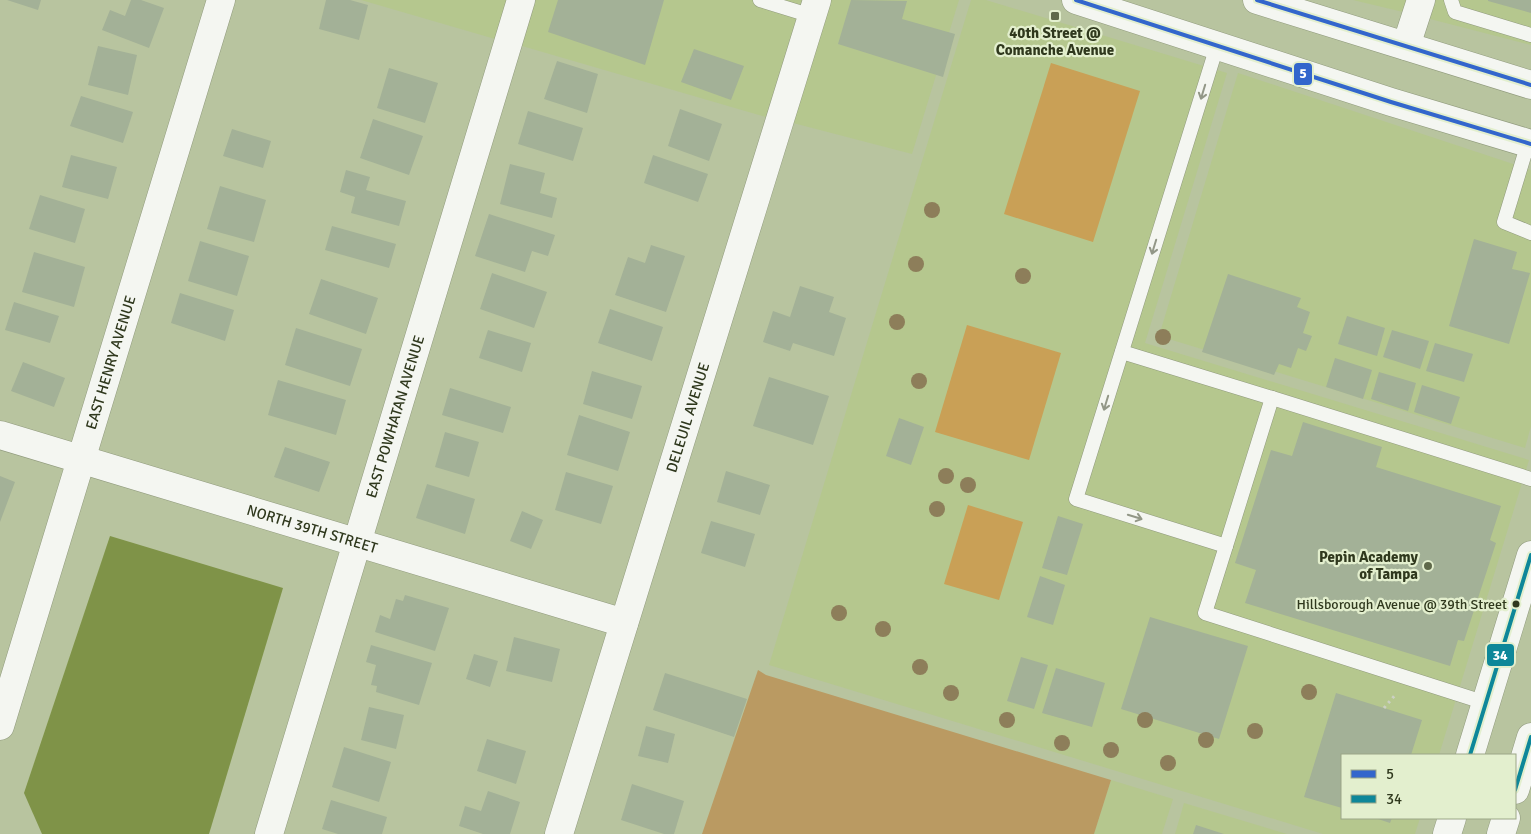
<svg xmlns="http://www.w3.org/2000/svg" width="1531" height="834" viewBox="0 0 1531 834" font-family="Signika,sans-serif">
<rect width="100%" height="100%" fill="#b8c49f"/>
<g fill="#b5c78e">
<polygon points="361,0 507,0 495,39"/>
<polygon points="536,0 802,0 766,117 522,46"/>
<polygon points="831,0 959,0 912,154 793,123"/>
<polygon points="971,0 986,0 1227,73 1145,343 1529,460 1439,755 1342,755 1342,818 1420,818 1415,834 1323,834 769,665"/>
<polygon points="1353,0 1407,0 1403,12"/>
<polygon points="1436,0 1531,0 1531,45 1430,19"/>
<polygon points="1238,73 1531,170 1531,426 1525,448 1159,336"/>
<polygon points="1111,780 1173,799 1162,834 1094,834"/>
<polygon points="1184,803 1287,834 1175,834"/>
</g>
<g fill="#c9a056">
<polygon points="1051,63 1140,91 1093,242 1004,214"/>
<polygon points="967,325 1061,353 1029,460 935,432"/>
<polygon points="968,505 1023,522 999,600 944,584"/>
</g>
<polygon fill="#ba9a62" points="758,670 766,675 1111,780 1094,834 702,834"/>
<polygon fill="#7f9348" points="110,536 283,588 209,834 42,834 24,793"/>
<g fill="#a3b197">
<polygon points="7,0 41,0 38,10"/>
<polygon points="131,0 141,0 164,8 149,48 102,30 110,10 125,16"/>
<polygon points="326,0 350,0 368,5 359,40 319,29"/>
<polygon points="558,0 664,0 645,65 548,32"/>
<polygon points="851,0 907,1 902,19 955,34 943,77 838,44"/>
<polygon points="1488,0 1531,0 1531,13 1488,1"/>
<polygon points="98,46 137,55 128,95 88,85"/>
<polygon points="694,49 744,66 731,100 681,82"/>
<polygon points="557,61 598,74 587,113 544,99"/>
<polygon points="389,68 438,83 425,123 377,108"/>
<polygon points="81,96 133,112 123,143 70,126"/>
<polygon points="680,109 722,124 709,161 668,146"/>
<polygon points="528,111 583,128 573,161 518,144"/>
<polygon points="373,119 423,136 409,175 360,158"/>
<polygon points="232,129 271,141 263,168 223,156"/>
<polygon points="71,155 117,167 108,199 62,187"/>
<polygon points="653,155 708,174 698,202 644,183"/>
<polygon points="510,164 545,173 540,193 557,198 552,218 500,204"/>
<polygon points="346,170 370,177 366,190 406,201 399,226 351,213 355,197 340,192"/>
<polygon points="220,186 266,200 254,242 207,229"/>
<polygon points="40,195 85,209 75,243 29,229"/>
<polygon points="489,214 555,235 548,256 532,251 525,272 475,256"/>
<polygon points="332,226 396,244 389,268 325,250"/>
<polygon points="1474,239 1517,252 1512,269 1530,273 1509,344 1449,326"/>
<polygon points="200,241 249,256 237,296 188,281"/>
<polygon points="651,245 685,256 666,312 615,295 628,257 645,263"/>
<polygon points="34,252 85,267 74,307 22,292"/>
<polygon points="492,273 547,292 534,328 480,309"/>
<polygon points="1228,274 1301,298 1297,307 1310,312 1303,333 1312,336 1306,351 1298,348 1291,368 1279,364 1274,375 1202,352"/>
<polygon points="321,279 378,298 366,334 309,314"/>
<polygon points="800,286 834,297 829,312 846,318 834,356 793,343 790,351 763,342 773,311 790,317"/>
<polygon points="180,293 234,310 225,341 171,323"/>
<polygon points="14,302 59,316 50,343 5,330"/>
<polygon points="610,309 663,327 652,361 598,343"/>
<polygon points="1347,316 1385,328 1377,356 1338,344"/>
<polygon points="296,328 362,349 350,386 285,365"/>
<polygon points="488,330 531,343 522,372 479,358"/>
<polygon points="1392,330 1429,341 1420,369 1383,357"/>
<polygon points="1435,343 1473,354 1464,382 1426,371"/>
<polygon points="1335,358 1372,370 1363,399 1326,387"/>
<polygon points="23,362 65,378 54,407 11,391"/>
<polygon points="592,371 642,386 632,419 583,404"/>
<polygon points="1379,372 1416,383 1408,411 1371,399"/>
<polygon points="769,377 829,396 813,445 753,426"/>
<polygon points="278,380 346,400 336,435 268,415"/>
<polygon points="1422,385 1460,397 1451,424 1414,412"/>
<polygon points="450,388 511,407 503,433 442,415"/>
<polygon points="579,415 630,432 618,471 567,455"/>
<polygon points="899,418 924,427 911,465 886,456"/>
<polygon points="1303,422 1382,447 1376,467 1501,506 1490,540 1496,543 1464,641 1458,640 1450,666 1245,603 1256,570 1235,563 1271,450 1292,456"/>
<polygon points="445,432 479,442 469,477 435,467"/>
<polygon points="285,447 330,462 319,492 274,477"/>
<polygon points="726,471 770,485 760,515 717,502"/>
<polygon points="566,472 613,486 601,524 555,510"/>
<polygon points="0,476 15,482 0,522"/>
<polygon points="427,484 475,499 465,534 416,518"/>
<polygon points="522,511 543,520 531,549 510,541"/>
<polygon points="1058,516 1083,524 1067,575 1042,568"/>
<polygon points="711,521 755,534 745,567 701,553"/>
<polygon points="1040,576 1065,585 1053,625 1027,617"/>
<polygon points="405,595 449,608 435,651 375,632 380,615 390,619 396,599 403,601"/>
<polygon points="1150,617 1248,646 1219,739 1121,709"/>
<polygon points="514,637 560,649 552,682 506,671"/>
<polygon points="371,645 432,663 419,705 376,692 377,686 371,685 376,665 366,662"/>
<polygon points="474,654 498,661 490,687 466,679"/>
<polygon points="1021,657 1048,665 1034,709 1007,701"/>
<polygon points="1056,668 1105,683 1092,727 1042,713"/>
<polygon points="665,673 747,699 734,737 653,710"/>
<polygon points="1336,693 1422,720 1411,755 1342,755 1342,808 1304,797"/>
<polygon points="369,707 404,715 396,749 361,740"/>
<polygon points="646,726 675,734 668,763 638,756"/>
<polygon points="487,739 526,751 516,784 477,771"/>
<polygon points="344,747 391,762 379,802 332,787"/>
<polygon points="632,784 684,801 674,834 664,834 621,820"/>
<polygon points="488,791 520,802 510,834 483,834 459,826 465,806 481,811"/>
<polygon points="331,800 387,817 382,834 338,834 322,829"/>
<polygon points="1375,818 1392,818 1390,823"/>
<polygon points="1196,825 1224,834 1193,834"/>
</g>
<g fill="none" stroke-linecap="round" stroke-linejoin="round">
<g stroke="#909a7d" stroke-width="15">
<g id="service">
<polyline points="760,0 812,16"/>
<polyline points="1451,0 1455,12 1531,35"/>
<polyline points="1217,46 1076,499 1226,546 1205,613 1486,703"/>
<polyline points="1528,143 1504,222 1531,233"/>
<polyline points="1122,352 1272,398 1226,546"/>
<polyline points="1272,398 1531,479"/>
</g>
</g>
<g stroke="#909a7d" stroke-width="29">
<g id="minor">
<polyline points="1406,46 1421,0"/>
<path id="s1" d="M0 435 624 623"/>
<path id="s2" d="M0 726 221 0"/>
<path id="s3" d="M269 834 521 0"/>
<path id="s4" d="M559 834 817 0"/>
</g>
</g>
<g stroke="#909a7d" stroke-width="29">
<g id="secondary">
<polyline points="1076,0 1391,102 1531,144"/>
<polyline points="1257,0 1531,85"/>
</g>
</g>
<g stroke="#909a7d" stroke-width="29">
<g id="primary">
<polyline points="1470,755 1531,555"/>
<polyline points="1515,790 1531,737"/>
<polyline points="1447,834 1452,818"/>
<polyline points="1501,834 1506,818"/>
</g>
</g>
<polyline stroke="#ccd0c4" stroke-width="3" stroke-dasharray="2.5 4" stroke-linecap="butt" points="1384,708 1396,694"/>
<use href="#service" stroke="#f4f6f1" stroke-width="14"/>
<use href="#minor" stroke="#f4f6f1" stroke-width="28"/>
<use href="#secondary" stroke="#f4f6f1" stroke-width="28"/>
<use href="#primary" stroke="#f4f6f1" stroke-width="28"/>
<g stroke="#e3efce" stroke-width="8">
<g id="bus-1">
<polyline points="1076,0 1391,102 1531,144"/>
<polyline points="1257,0 1531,85"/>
</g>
</g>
<g stroke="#e3efce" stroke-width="8">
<g id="bus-2">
<polyline points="1470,755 1531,555"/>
<polyline points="1515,790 1531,737"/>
</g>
</g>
<use href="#bus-1" stroke="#36c" stroke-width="4"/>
<use href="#bus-2" stroke="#0e8799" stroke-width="4"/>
</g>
<g fill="#8d7e5a">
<circle cx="932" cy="210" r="8"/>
<circle cx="916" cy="264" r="8"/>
<circle cx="1023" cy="276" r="8"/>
<circle cx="897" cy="322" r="8"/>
<circle cx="1163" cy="337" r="8"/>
<circle cx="919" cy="381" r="8"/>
<circle cx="946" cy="476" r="8"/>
<circle cx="968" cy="485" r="8"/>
<circle cx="937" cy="509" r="8"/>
<circle cx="839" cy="613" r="8"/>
<circle cx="883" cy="629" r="8"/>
<circle cx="920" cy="667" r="8"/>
<circle cx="1309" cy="692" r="8"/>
<circle cx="951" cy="693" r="8"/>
<circle cx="1007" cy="720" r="8"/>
<circle cx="1145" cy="720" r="8"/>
<circle cx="1255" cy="731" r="8"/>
<circle cx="1206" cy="740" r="8"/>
<circle cx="1062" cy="743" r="8"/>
<circle cx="1111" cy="750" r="8"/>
<circle cx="1168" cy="763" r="8"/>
</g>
<defs><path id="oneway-shaft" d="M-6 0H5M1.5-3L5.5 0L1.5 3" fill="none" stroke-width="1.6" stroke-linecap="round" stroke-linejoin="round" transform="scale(1.25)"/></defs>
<g stroke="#929787">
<use href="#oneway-shaft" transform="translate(1203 92) rotate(107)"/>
<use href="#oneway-shaft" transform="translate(1154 247) rotate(107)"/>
<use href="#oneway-shaft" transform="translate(1106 403) rotate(107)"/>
<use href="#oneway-shaft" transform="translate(1135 517) rotate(17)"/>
</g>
<g fill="#5f694a" stroke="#e3efce" stroke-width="2">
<rect x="1050" y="11" width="10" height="10" rx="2.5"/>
<circle cx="1428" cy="566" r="5"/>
</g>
<circle fill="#2f381d" stroke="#e3efce" stroke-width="2" cx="1516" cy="604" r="4.5"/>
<g text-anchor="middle" stroke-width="4.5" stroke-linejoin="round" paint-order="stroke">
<g font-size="14" fill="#2f381d" stroke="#e3efce" text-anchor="end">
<text x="1507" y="609">Hillsborough Avenue @ 39th Street</text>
</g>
<g font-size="15" font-weight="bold" fill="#2f381d" stroke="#e3efce">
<text x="1055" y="38">40th Street @<tspan x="1055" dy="17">Comanche Avenue</tspan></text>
<text x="1418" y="562" text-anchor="end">Pepin Academy<tspan x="1418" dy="17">of Tampa</tspan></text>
</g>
<g font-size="15" fill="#2f381d" stroke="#e3efce">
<text dy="5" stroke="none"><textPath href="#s2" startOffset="380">EAST HENRY AVENUE</textPath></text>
<text dy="5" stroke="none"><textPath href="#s3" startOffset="436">EAST POWHATAN AVENUE</textPath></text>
<text dy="5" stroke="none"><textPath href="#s4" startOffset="436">DELEUIL AVENUE</textPath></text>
<text dy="5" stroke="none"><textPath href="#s1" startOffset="326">NORTH 39TH STREET</textPath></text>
</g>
</g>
<g stroke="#e3efce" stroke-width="2">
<rect x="1293" y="62" width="20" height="24" rx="5" fill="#36c"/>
<rect x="1486" y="643" width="29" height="24" rx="5" fill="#0e8799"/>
</g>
<g font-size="14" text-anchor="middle" font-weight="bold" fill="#fff">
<text x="1303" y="78">5</text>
<text x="1500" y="660">34</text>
</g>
<rect x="1341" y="754" width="175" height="65" fill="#e3efce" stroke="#9ba687"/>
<rect x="1351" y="770" width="25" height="8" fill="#3366cc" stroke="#9ba687"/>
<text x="1386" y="779" font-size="15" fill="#2f381d">5</text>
<rect x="1351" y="795" width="25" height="8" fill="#0e8799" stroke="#9ba687"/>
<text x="1386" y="804" font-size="15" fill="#2f381d">34</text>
</svg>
